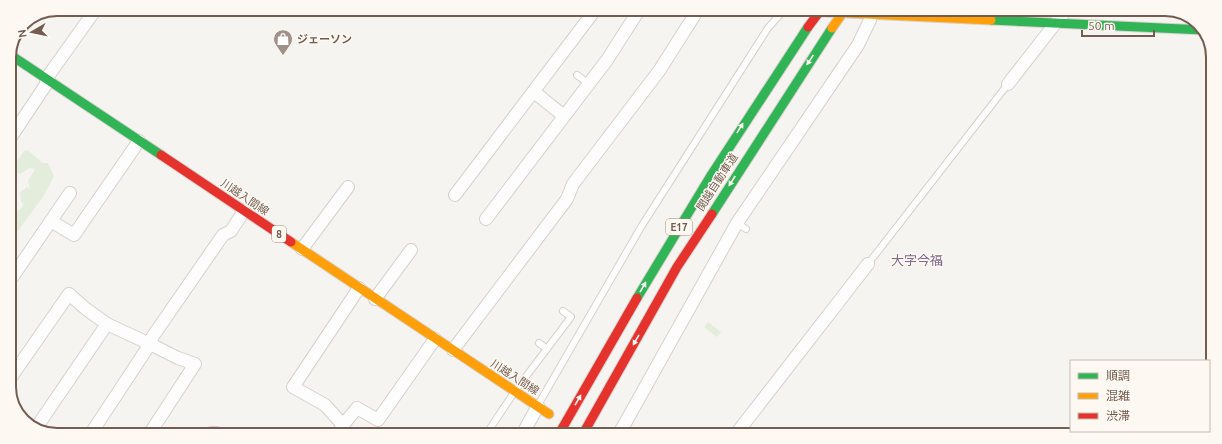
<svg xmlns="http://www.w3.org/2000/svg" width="1222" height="444" viewBox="0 0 1222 444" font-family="Ubuntu,'Noto Sans JP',sans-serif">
<rect width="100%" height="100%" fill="#f6f4f0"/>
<g fill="#e4eddc">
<path d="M28 150 42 163H48L54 176 43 197 17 232 14 228 9 224 13 212C19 211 22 210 23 204L21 201 20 192 27 187 30 189 28 181 35 169 30 168 20 174 14 171 17 167 15 164 24 151Z"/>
<polygon points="708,322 721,332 717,337 704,327"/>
</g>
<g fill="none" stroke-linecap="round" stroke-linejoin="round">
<g stroke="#d6d1cd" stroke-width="8">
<g id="lane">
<polyline points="577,75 589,84"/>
<polyline points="737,223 746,229"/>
<polyline points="868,264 1008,84"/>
<polyline points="539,343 547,349"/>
<polyline points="538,405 641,227 768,28 783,11"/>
<polyline points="487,433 515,391 571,317 563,311"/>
</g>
</g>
<g stroke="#d6d1cd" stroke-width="14">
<g id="street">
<polyline points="46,79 96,9"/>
<polyline points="1008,84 1065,11"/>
<polyline points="534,92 564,116"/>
<polyline points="9,140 49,80"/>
<polyline points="455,195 595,10"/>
<polyline points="486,219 607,60 639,10"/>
<polyline points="51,221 74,235 139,141"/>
<polyline points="302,249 348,187"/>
<polyline points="9,282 70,193"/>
<polyline points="375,299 411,250"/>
<polyline points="453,350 567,199 573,184 659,71 694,16 695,10"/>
<polyline points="9,380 69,294 86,309 107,324 150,344 92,432"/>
<polyline points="343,425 357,408 378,420 435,339"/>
<polyline points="36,428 107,324"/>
<polyline points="150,433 195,364 178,358 150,344 153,336 223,235 231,231 244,211"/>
<polyline points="211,433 217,433"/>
<polyline points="338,433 343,425 325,405 293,387 359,288"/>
<polyline points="523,433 538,406"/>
<polyline points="619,434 737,223 858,45 870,20 871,14"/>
<polyline points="736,434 868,264"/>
</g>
</g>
<g stroke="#d8d1cd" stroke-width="11">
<g id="fast">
<polyline points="991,20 1204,30"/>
<polyline points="9,54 161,155"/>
<polyline points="712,214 832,28"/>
<polyline points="637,298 710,177 808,27"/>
</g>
</g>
<g stroke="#d8d1cd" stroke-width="11">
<g id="slow">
<polyline points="805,11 991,20"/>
<polyline points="291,242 549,414"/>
</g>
</g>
<g stroke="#d8d1cd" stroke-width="11">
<g id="jam">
<polyline points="161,155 291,242"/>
<polyline points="559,434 637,298"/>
<polyline points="583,434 677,267 712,214"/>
</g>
</g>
<use href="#lane" stroke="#fefdfd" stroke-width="6"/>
<use href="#street" stroke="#fefdfd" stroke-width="12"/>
<use href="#fast" stroke="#30b455" stroke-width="9"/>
<use href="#slow" stroke="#ff9f0a" stroke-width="9"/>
<use href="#jam" stroke="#e5322d" stroke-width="9"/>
<g stroke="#d8d1cd" stroke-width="11" stroke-linecap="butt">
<polyline id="slow-bridge" points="832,28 844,11"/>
</g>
<g stroke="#d8d1cd" stroke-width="11" stroke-linecap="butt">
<polyline id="jam-bridge" points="808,27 820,11"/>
</g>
<use href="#slow-bridge" stroke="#ff9f0a" stroke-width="9"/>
<use href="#jam-bridge" stroke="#e5322d" stroke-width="9"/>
</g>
<defs><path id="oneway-solid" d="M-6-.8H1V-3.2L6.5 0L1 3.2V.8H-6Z"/></defs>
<g fill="#fdf9f2">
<use href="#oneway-solid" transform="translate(810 60) rotate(124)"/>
<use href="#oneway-solid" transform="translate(740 128) rotate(-58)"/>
<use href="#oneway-solid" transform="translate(732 181) rotate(123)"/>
<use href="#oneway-solid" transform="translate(643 287) rotate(-60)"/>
<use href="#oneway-solid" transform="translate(636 340) rotate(120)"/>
<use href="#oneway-solid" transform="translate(578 400) rotate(-60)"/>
</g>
<defs>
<g id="shop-pin" transform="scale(1)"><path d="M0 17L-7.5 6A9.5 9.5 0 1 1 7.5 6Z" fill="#a19289" stroke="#fdf9f2"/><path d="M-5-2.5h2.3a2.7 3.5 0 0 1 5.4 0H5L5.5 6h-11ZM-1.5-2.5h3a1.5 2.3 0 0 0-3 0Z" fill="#fff"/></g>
</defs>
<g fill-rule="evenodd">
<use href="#shop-pin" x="283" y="39"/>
</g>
<g text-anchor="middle" stroke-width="3" stroke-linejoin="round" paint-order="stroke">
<g fill="#fdf9f2" stroke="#9c8c81" stroke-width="1">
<rect x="666" y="219" width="26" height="16" rx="3"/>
<rect x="272" y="226" width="14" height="16" rx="3"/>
</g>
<g font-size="10" font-weight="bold" fill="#735d51">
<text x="679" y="231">E17</text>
<text x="279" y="238">8</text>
</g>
<g font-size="11" font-weight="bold" fill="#735d51" stroke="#fdf9f2" text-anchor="start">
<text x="297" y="43">ジェーソン</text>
</g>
<g font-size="11" fill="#735d51" stroke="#fdf9f2">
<text transform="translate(717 182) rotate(-57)" y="4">関越自動車道</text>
<text transform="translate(245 197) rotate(34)" y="4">川越入間線</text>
<text transform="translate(515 377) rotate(33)" y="4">川越入間線</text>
</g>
<g font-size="13" fill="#82698e" stroke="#fdf9f2">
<text x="917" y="265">大字今福</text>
</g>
</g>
<path d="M0 0H1222V444H0ZM57 16H1165A41 41 0 0 1 1206 57V387A41 41 0 0 1 1165 428H57A41 41 0 0 1 16 387V57A41 41 0 0 1 57 16Z" fill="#fdf9f2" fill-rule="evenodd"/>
<path fill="none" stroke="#735d51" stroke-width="2" d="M57 16H1165A41 41 0 0 1 1206 57V387A41 41 0 0 1 1165 428H57A41 41 0 0 1 16 387V57A41 41 0 0 1 57 16Z"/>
<rect x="1070" y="360" width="140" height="72" fill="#fdf9f2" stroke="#c6bbb2"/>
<rect x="1078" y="373" width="20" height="6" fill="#30b455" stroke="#c6bbb2"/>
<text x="1106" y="380" font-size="12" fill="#735d51">順調</text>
<rect x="1078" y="393" width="20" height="6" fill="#ff9f0a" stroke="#c6bbb2"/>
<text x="1106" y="400" font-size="12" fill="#735d51">混雑</text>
<rect x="1078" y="413" width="20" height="6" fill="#e5322d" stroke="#c6bbb2"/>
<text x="1106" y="420" font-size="12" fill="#735d51">渋滞</text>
<g transform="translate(32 32) rotate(261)" stroke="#fdf9f2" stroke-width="3" paint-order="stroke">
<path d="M0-3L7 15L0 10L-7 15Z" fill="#735d51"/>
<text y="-6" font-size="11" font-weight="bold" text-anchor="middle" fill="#735d51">N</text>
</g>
<path d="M1082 30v6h72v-6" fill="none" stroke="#735d51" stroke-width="2"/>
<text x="1088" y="30" font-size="12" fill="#735d51" stroke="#fdf9f2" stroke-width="3" paint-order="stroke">50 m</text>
</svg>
